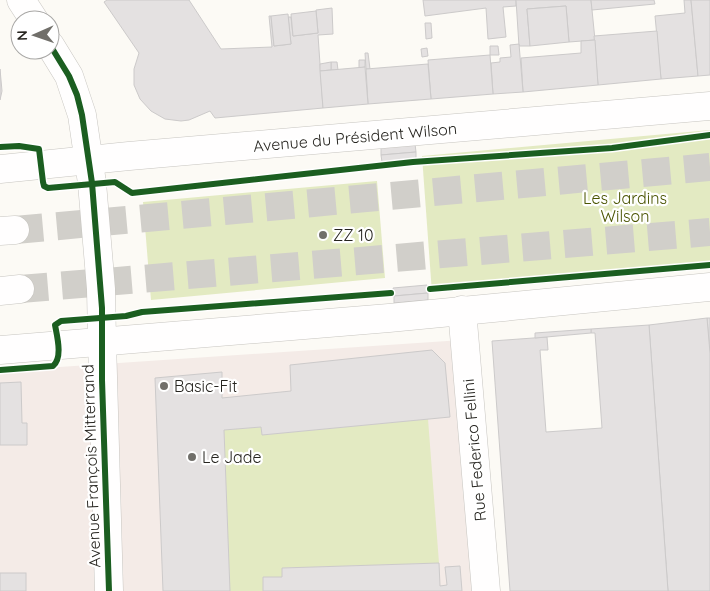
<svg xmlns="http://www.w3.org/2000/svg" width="710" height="591" viewBox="0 0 710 591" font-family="Quicksand,sans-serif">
<rect width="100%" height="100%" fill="#fcfaf5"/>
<polygon fill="#f4ebe7" points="462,340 481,591 0,591 0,371"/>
<g fill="#e3eac2">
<polygon points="710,130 710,269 432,293 422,156"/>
<polygon points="377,181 385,278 151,300 143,202"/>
<polygon points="428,419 439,563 282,568 282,577 263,577 263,591 230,591 224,430 261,427 262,435"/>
</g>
<g fill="#e4e1e1" stroke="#cccaca">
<polygon points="107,0 189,0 221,49 272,47 269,16 271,16 274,46 291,44 288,17 291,17 293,36 318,33 316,10 332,8 333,34 318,35 323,108 215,118 210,111 189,120 181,121 165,119 151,111 140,99 134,85 134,69 139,53 104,2"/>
<polygon points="423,0 516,0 516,6 503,7 506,37 488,39 486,8 425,16"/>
<polygon points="516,0 591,0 595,40 569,42 566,6 527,9 530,46 519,46"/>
<polygon points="591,0 654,0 655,4 592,10"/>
<polygon points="684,0 691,0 698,76 661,79 655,16 685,13"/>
<polygon points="691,0 710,0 710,75 698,76"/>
<polygon points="566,6 569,42 530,46 527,9"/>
<polygon points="316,11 318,33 293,36 291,14"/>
<polygon points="288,14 291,44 274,46 271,16"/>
<polygon points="425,23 431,23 432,38 426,39"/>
<polygon points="657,31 661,79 598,85 594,36"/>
<polygon points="595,40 598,85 523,92 521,58 581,53 581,41"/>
<polygon points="519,44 523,92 493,94 491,63 500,62 500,58 511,57 510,45"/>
<polygon points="490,46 498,46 499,55 490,55"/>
<polygon points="427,48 428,56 422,57 421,49"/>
<polygon points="365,53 368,53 370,69 366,69"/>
<polygon points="490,55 493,94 431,99 428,60"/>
<polygon points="359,60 365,60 365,67 359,68"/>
<polygon points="331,62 337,62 338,70 331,70"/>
<polygon points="331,62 331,70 320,71 320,64"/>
<polygon points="428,64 431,99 368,104 366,69"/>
<polygon points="365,67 368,104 323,108 320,71"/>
<polygon points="0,69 2,91 0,100"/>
<polygon points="415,144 416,152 381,155 381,147"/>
<polygon points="416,152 416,160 382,162 381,155"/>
<polygon points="427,285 428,293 394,296 393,288"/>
<polygon points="428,293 428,300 394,303 394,296"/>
<polygon points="707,318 710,318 710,353"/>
<polygon points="707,318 710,353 710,591 668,591 649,325"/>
<polygon points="649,325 668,591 510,591 492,341 547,337 548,350 540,350 546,432 602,428 595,333 591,333 591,329"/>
<polygon points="591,329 591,333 535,338 535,333"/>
<polygon points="432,350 445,363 450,417 262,435 261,427 224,430 230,591 163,591 155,378 222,372 222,398 291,391 290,365"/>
<polygon points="21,382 22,423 27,423 27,445 0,445 0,383"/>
<polygon points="439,563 440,586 447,585 445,567 460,566 462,591 263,591 263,577 282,577 282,568"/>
<rect x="0" y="573" width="26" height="18"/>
</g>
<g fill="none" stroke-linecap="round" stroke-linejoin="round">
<g stroke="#d1cfca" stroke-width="28" stroke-dasharray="28 14" stroke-linecap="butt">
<polyline points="15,230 710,167"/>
<polyline points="20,289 710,232"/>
</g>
<g stroke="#c7c5c0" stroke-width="29">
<g id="minor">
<polyline points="462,310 486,591"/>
<polyline points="102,341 109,591"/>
</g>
</g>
<g stroke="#c7c5c0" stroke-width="29">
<g id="major">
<polyline points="21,0 34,20"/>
<polyline points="50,45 69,76 82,115 92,183 101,289 102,341"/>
<polyline points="0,169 129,156 710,106"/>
<polyline points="0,350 389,318 710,287"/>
</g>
</g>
<g stroke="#c7c5c0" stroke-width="29">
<g id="highway">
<polyline points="0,231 15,230"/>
<polyline points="0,291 20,289"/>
</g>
</g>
<use href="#minor" stroke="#fffefe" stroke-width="28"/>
<use href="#major" stroke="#fffefe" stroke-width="28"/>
<use href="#highway" stroke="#fffefe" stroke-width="28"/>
<g stroke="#fff" stroke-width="9">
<g id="cycleway">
<polyline points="50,45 69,76 77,95 82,115 92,183 102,308 102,380 109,591"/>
<polyline points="0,147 19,146 39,149 43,182 44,186 48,188 115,182 132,193 413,162 612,148 710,135"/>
<polyline points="430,289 710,265"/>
<path d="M0 370 53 366C63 358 57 336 55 325L61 321 126 316 142 312 391 293"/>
</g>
</g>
<use href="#cycleway" stroke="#1b5e20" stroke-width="6"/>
</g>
<g fill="#716f6a" stroke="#fff" stroke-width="2">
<circle cx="323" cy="235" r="5"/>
<circle cx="164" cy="386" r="5"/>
<circle cx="192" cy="457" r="5"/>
</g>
<g text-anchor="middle" stroke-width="4.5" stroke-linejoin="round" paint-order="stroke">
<g font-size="16" fill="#26241f" stroke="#fff">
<text transform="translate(355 137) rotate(-5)" y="6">Avenue du Président Wilson</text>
<text transform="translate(474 450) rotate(-95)" y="6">Rue Federico Fellini</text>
<text transform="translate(91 466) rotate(-92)" y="6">Avenue François Mitterrand</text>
</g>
<g font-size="16" fill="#4a5400" stroke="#fff">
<text x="625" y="204">Les Jardins<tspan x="625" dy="18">Wilson</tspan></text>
</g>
<g font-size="16" fill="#26241f" stroke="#fff" text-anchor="start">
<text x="333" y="241">ZZ 10</text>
<text x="174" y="392">Basic-Fit</text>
<text x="202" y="463">Le Jade</text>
</g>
</g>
<g transform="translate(35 35) rotate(268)"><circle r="24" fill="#ffffff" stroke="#a8a7a5"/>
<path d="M0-4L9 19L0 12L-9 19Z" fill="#716f6a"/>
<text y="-8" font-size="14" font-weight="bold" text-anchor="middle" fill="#26241f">N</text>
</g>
</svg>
